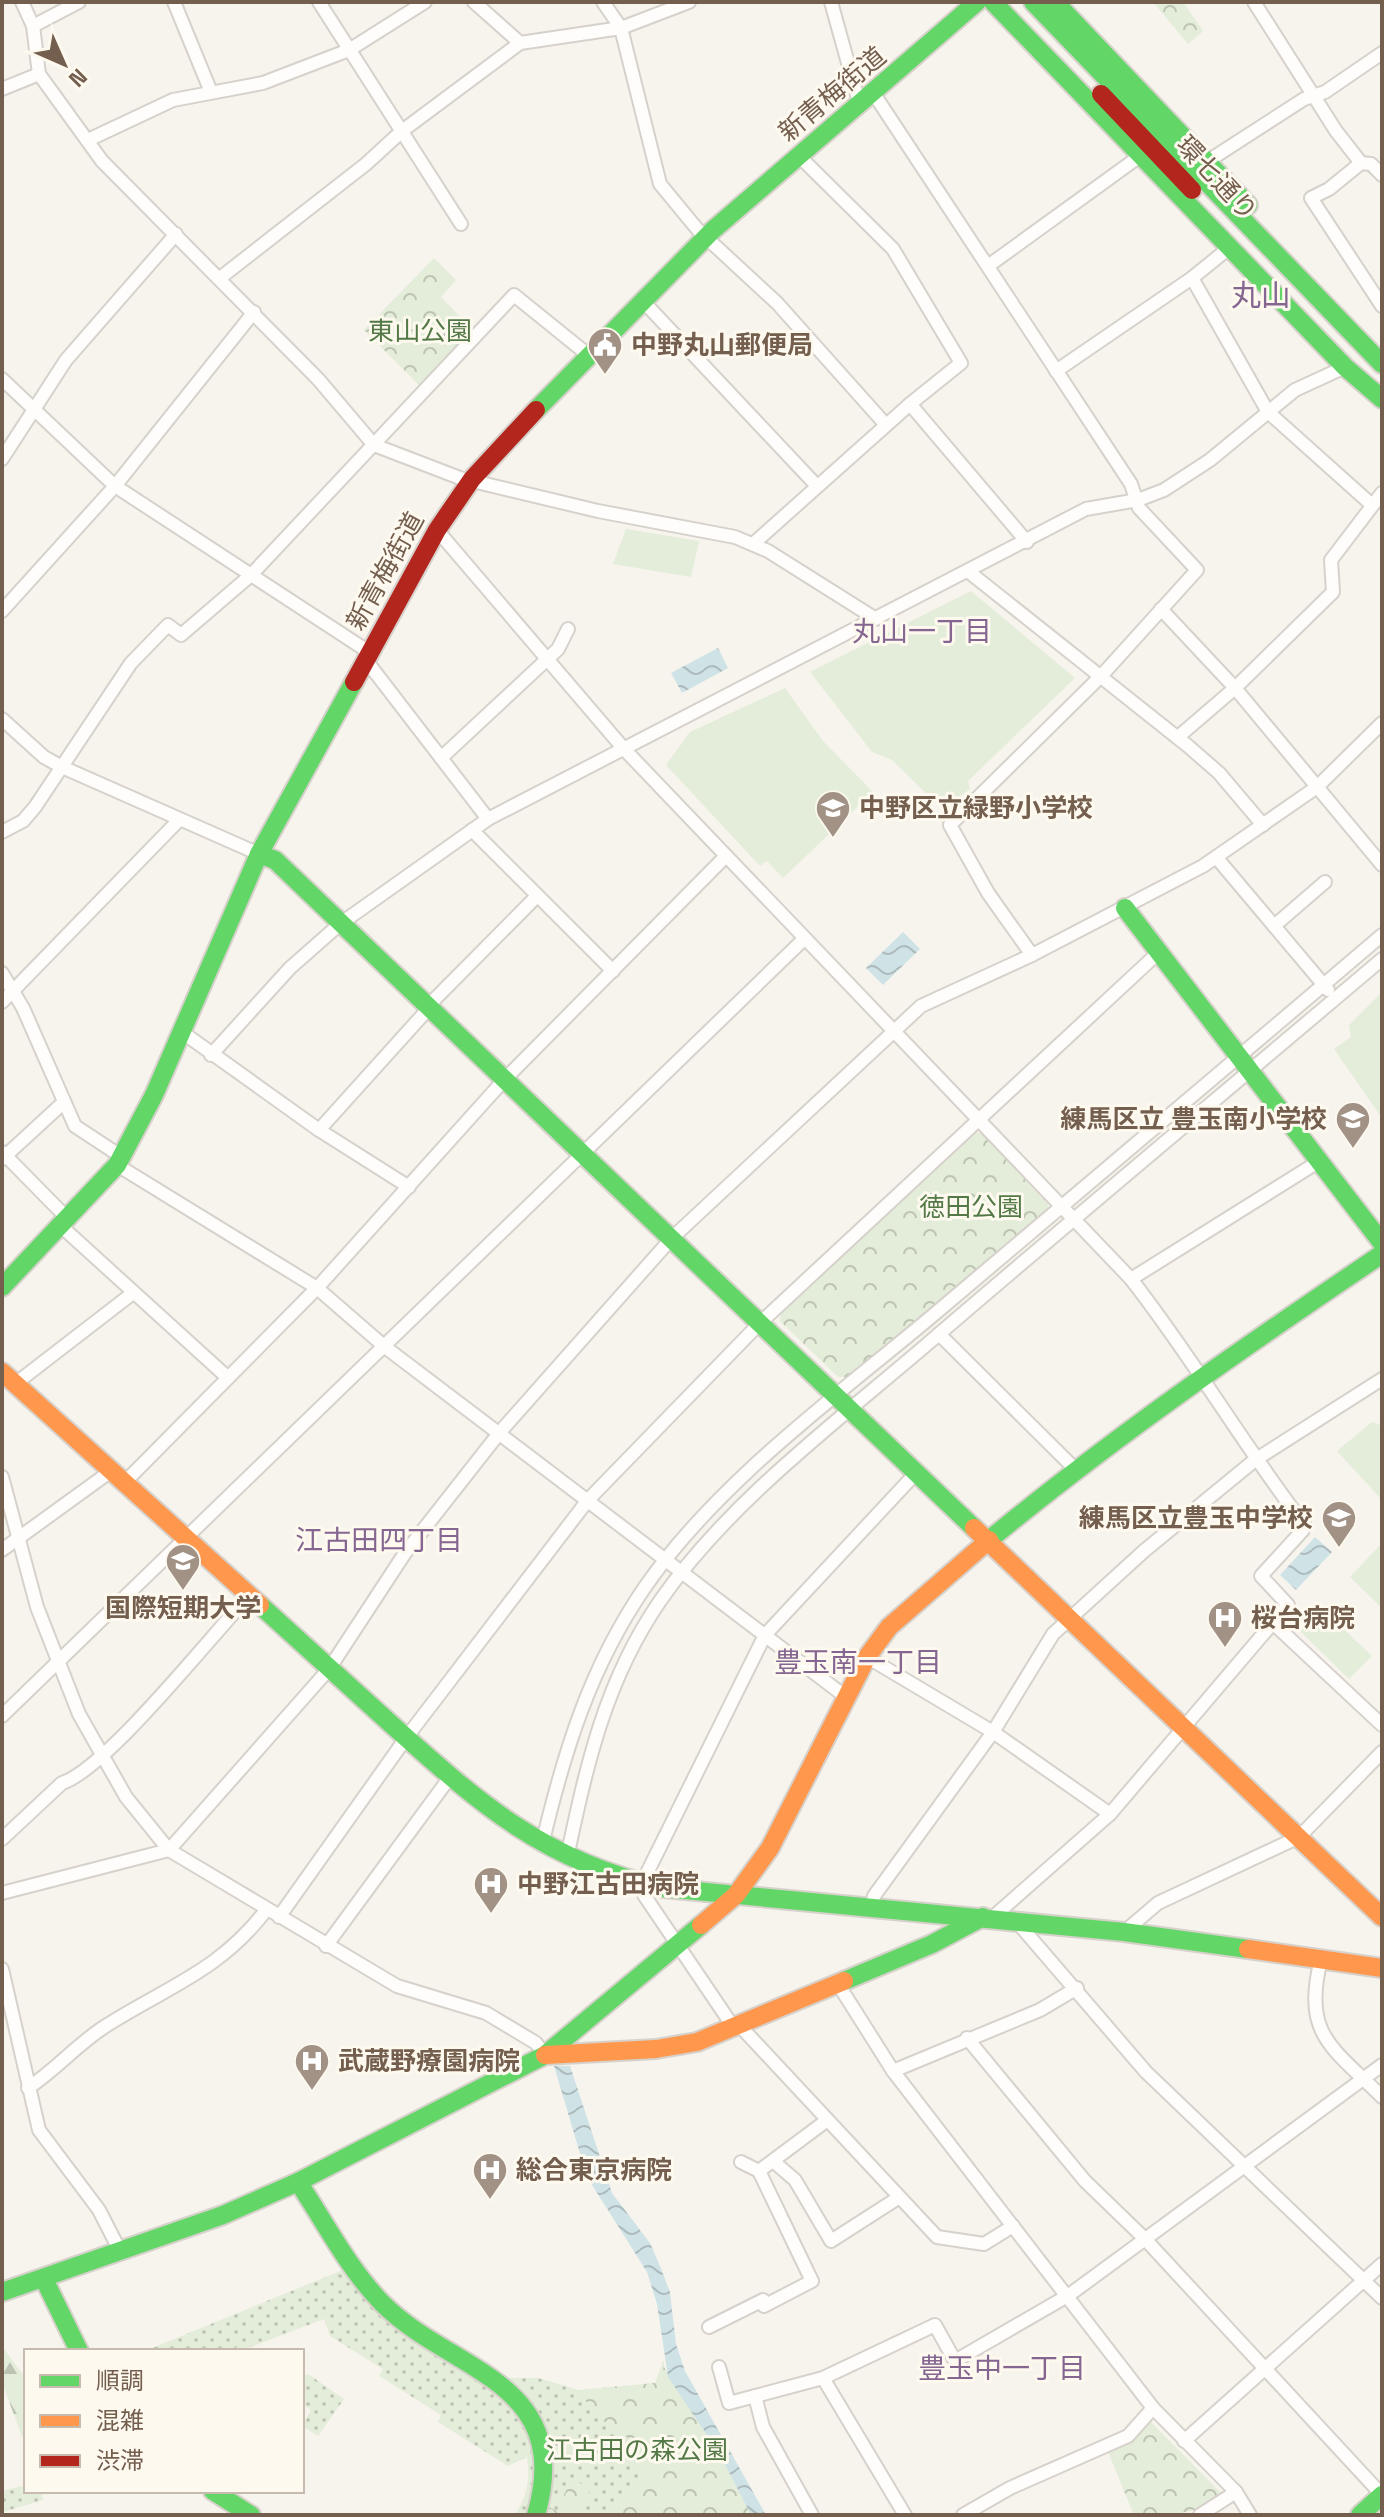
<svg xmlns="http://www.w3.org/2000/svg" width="1384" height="2517" viewBox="0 0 1384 2517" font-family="'Space Grotesk','Noto Sans JP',sans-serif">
<defs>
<pattern id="forest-firs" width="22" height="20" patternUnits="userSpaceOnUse" patternTransform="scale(2)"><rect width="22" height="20" fill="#e3edd9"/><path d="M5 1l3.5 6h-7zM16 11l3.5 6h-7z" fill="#bdc3b2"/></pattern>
<pattern id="park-crowns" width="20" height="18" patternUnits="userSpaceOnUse" patternTransform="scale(2)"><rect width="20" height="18" fill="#e3edd9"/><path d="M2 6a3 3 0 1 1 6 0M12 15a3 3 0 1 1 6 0" fill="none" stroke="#bdc3b2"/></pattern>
<pattern id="garden-dots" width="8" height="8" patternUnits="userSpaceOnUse" patternTransform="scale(2)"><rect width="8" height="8" fill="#e3edd9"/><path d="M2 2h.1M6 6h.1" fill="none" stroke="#bdc3b2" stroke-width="1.8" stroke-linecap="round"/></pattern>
<pattern id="water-waves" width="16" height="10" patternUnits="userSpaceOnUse" patternTransform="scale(2)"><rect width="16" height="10" fill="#cfe3e7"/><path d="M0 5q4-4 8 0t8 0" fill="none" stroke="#adbbbd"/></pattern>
</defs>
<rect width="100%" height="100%" fill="#f7f4ed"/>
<polygon fill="url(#forest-firs)" points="2,2346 26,2379 26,2439 22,2437 2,2382"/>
<g fill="url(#park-crowns)">
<polygon points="1153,2 1183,2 1203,31 1188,44"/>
<polygon points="434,258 456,280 441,297 474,331 421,387 364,330"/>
<polygon points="975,1133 982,1133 1048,1204 1048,1210 846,1377 838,1377 780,1321 781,1312"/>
<polygon points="664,2360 664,2367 719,2453 751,2515 536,2515 538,2378 578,2390 655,2383"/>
<path d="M1151 2422 1222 2494C1195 2517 1168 2515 1134 2515L1108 2452 1130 2443Z"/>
</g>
<g fill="url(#garden-dots)">
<path d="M355 2265 383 2304 498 2378H538L578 2390 598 2418 627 2435 640 2454 643 2472 641 2482 611 2515H579L591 2488 571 2479 557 2511 540 2503 536 2515H515C528 2495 530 2480 527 2457L508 2466 438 2422 441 2415 379 2376 383 2369 330 2336 324 2319 240 2351 238 2347 226 2351H145Z"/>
<polygon points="308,2374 344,2399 318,2436 302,2426 311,2410 302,2404 302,2376"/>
<polygon points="26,2485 26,2491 54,2491 42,2495 43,2500 3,2512 2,2491"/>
</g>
<g fill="#e3edd9">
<polygon points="626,529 699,541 691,577 613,564"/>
<polygon points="971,591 1075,678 968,781 970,789 951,803 935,802 892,760 872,752 810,672"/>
<polygon points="785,688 823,741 873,792 783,878 767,861 760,866 666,765 690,732"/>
<polygon points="1382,992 1382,1118 1334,1049 1351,1037 1349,1025"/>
<polygon points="1372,1422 1382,1426 1382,1500 1337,1451"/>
<polygon points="1382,1543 1382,1608 1350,1577"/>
<polygon points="1317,1604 1372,1656 1349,1679 1295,1626"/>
</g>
<g fill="url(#water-waves)">
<polygon points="718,648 728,668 682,693 671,673"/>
<polygon points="903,932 920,949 883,985 866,968"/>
<polygon points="1315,1537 1332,1552 1296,1590 1280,1575"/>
<polygon points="554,2066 570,2066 612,2193 650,2243 660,2266 670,2292 676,2344 685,2371 766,2515 751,2515 719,2453 668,2377 657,2304 647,2272 587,2177"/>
</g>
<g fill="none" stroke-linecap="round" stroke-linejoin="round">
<g stroke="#d6d1cb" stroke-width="16">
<g id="street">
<polyline points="22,2 33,26 39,74 102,161 318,379 374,445 460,478 598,511 735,537 768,551 876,619"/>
<polyline points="174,2 211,92"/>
<polyline points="319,2 461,224"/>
<polyline points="474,2 520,43"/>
<polyline points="603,2 621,28 660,184 698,230 777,303 886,425"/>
<polyline points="831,2 860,106"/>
<polyline points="1254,2 1336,131 1361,163 1371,164 1382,175"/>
<polyline points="33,26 79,2"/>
<polyline points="2,89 39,74"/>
<polyline points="874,94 1131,484 1139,508 1197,570 1102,675 950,825 988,893 1032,955"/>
<polyline points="88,140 173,100 263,83 349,50 425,2"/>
<polyline points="799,156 893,249 961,363 910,404"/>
<polyline points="1208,161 1304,99 1325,92 1382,53"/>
<polyline points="1361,163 1329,189 1311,198 1382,306"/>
<polyline points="988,266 1140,156"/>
<polyline points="220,278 366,164 402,131 520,43 621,28 689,2"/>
<polyline points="1192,278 1268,412 1372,505"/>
<polyline points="642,300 816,485"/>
<polyline points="1056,371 1192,278 1229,248"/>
<polyline points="2,379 115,486 369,652"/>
<polyline points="2,459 66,360 176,234"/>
<path d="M437 530 624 749 1131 1279C1193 1358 1243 1445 1304 1524L1303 1530 1261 1576 1288 1605 1110 1814 992 1918"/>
<polyline points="753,544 910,404 1027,542"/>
<polyline points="969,572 1188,746 1219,773 1263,825"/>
<polyline points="1161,609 1235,688 1333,592 1331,560 1382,493"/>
<polyline points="2,611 115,486 254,312"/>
<polyline points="365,659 488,819"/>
<polyline points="2,719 44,757 62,767 259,854"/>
<polyline points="1178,737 1235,688 1382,865"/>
<polyline points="441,758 558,649 568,629"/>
<polyline points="472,830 613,971"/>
<polyline points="2,832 23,821 35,807 131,663 168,625 181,635 251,575 514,295 587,354"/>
<polyline points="1216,857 1328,990"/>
<polyline points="1274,926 1325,882"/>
<polyline points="2,973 23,1008 75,1126 122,1157"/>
<polyline points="2,1002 179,820"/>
<polyline points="427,1007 537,896"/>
<polyline points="182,1032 319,1130 409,1187"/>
<polyline points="211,1055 290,968 340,924 488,819 1086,509 1138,500 1164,490 1210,460 1295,390 1345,367"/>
<polyline points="319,1130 429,1008"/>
<polyline points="2,1152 69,1220"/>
<polyline points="2,1159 64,1102"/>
<polyline points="117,1165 317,1288 385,1347 846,1697"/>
<polyline points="62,1227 227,1377"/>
<polyline points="1131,1279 1318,1162"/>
<polyline points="939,1334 1075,1469"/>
<polyline points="15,1384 133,1293"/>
<polyline points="2,1477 37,1607 79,1714 126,1797 169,1850 397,1986 486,2013 536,2043 545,2055"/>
<polyline points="124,1483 317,1288 504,1080 725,857"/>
<polyline points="2,1550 111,1471"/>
<polyline points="1273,1623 1382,1725"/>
<polyline points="867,1657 993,1732 1110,1814"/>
<polyline points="2,1716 803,940"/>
<path d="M2 1839 62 1783C106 1769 211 1636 249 1596"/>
<path d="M542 1845C564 1752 590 1667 645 1587 718 1482 833 1399 931 1317 1081 1190 1232 1063 1382 935"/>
<path d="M567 1857C587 1764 605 1681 660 1601 727 1504 835 1423 925 1346 1076 1216 1230 1088 1382 959"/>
<polyline points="2,1893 169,1850 329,1669 405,1553 500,1432 671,1239 921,1006 1032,955 1203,866 1317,787 1382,723"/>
<polyline points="872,1906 874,1896 993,1732 1053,1634 1144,1551 1255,1460 1382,1379"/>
<polyline points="279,1917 406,1738 588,1500 760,1323 1158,953"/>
<polyline points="1017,1922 1146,2072 1382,2298"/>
<polyline points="1124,1932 1158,1903 1299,1837 1382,1752"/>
<polyline points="326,1946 450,1777"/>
<path d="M1321 1959C1302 2035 1332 2047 1382 2097"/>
<polyline points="2,1969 39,2130 99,2210 121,2253"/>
<polyline points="838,1984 893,2071 1153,2408 1236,2492 1250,2515"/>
<polyline points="740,2026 937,2237 984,2244 1013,2226"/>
<polyline points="734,2028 644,1895 646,1875 765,1635 916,1473"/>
<polyline points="967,2038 1085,2181 1145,2239 1382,2495"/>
<polyline points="893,2071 1040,2010 1077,1988"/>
<path d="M28 2088C58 2068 74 2047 104 2027 166 1987 219 1972 267 1909"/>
<polyline points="773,2161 795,2180 831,2241 898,2198"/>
<polyline points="741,2162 759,2171 826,2121"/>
<polyline points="709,2327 763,2300 764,2306 812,2281 759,2171"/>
<polyline points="719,2367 729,2403 823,2378 935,2325 955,2361 1069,2295 1382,2065"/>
<polyline points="823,2378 905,2515"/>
<polyline points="755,2396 763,2427 812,2515"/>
<polyline points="1184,2441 1382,2264"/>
<polyline points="963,2515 1010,2488 1128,2436 1153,2408"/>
<polyline points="1200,2515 1236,2492"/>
</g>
</g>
<g stroke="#d7d1cb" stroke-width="22">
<g id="fast">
<polyline points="993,2 1345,367 1382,399"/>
<polyline points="1033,2 1382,364"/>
<polyline points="1055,2 1248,205"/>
<polyline points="536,410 713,230 977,2"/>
<polyline points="259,854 275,860 974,1528"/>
<polyline points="1125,908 1382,1243"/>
<polyline points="2,1287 117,1165 154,1095 259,854 354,682"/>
<path d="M989 1540C1115 1436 1247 1345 1382 1254"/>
<path d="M260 1605C304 1645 348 1685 391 1724 479 1803 545 1862 664 1888L1124 1932 1248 1949"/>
<polyline points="844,1981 932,1944 983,1917"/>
<path d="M298 2182C325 2222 348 2268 382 2303 450 2372 575 2380 536 2515"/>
<polyline points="44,2279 79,2351"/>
<polyline points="2,2292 223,2215 298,2182 545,2055 701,1925"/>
<polyline points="213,2491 251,2515"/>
<polyline points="1360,2515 1382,2495"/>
</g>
</g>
<g stroke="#d7d1cb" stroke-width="22">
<g id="slow">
<polyline points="2,1372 260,1605"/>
<polyline points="974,1528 1382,1917"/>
<polyline points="701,1925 736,1895 770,1848 867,1657 889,1627 989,1540"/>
<polyline points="1248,1949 1382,1968"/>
<polyline points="545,2055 656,2049 697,2042 844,1981"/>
</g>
</g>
<g stroke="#d7d1cb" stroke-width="22">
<g id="jam">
<polyline points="1101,94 1192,190"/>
<polyline points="354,682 437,530 472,479 536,410"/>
</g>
</g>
<use href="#street" stroke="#fefdfc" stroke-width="12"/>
<use href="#fast" stroke="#63d668" stroke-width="18"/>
<use href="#slow" stroke="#ff974d" stroke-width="18"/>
<use href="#jam" stroke="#b3261e" stroke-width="18"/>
</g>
<defs>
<g id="civic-pin" transform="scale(1.8)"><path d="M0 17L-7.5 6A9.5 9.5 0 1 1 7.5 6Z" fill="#a29286" stroke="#fef9ef"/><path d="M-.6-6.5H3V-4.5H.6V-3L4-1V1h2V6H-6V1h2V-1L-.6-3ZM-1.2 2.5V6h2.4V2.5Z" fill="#fff"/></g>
<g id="school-pin" transform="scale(1.8)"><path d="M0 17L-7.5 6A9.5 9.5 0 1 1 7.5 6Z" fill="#a29286" stroke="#fef9ef"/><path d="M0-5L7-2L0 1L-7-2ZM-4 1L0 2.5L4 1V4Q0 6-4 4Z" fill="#fff"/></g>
<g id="university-pin" transform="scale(1.8)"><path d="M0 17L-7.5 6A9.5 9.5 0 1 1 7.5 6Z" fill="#a29286" stroke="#fef9ef"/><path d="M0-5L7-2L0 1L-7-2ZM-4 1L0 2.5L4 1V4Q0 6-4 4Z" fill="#fff"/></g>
<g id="hospital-pin" transform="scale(1.8)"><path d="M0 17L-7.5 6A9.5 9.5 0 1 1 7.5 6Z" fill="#a29286" stroke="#fef9ef"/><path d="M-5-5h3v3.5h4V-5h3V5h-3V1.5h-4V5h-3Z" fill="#fff"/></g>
</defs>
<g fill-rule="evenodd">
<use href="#civic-pin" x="605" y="345"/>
<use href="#school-pin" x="833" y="808"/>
<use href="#school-pin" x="1353" y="1119"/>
<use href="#school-pin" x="1339" y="1518"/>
<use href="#university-pin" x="183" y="1561"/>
<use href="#hospital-pin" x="1225" y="1618"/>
<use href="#hospital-pin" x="491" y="1884"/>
<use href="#hospital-pin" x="312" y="2061"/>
<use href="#hospital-pin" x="490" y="2170"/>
</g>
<g text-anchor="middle" stroke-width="6" stroke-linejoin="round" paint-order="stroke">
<g font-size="26" fill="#745e4e" stroke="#fef9ef">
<text transform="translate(832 94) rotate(-40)" y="9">新青梅街道</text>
<text transform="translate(1217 178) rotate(47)" y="9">環七通り</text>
<text transform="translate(385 571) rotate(-61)" y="9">新青梅街道</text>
</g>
<g font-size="26" fill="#537946" stroke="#fef9ef">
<text x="420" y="340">東山公園</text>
<text x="971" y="1216">徳田公園</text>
<text x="637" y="2459">江古田の森公園</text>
</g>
<g font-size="26" font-weight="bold" fill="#745e4e" stroke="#fef9ef" text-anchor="start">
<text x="631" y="354">中野丸山郵便局</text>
<text x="859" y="817">中野区立緑野小学校</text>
<text x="1327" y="1128" text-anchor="end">練馬区立 豊玉南小学校</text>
<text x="1313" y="1527" text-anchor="end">練馬区立豊玉中学校</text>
<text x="183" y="1617" text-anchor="middle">国際短期大学</text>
<text x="1251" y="1627">桜台病院</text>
<text x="517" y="1893">中野江古田病院</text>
<text x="338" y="2070">武蔵野療園病院</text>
<text x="516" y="2179">総合東京病院</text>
</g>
<g font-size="28" fill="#846690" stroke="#fef9ef">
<text x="922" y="641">丸山一丁目</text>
<text x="379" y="1550">江古田四丁目</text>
<text x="858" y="1672">豊玉南一丁目</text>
<text x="1002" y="2378">豊玉中一丁目</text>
</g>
<g font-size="30" fill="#846690" stroke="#fef9ef">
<text x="1261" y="306">丸山</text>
</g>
</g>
<rect width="1384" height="2517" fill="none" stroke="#745e4e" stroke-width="8"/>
<rect x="24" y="2349" width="280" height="144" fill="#fef9ef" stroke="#c7bbaf" stroke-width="2"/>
<rect x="40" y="2375" width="40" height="12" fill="#63d668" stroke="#c7bbaf" stroke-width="2"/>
<text x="96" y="2389" font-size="24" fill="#745e4e">順調</text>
<rect x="40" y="2415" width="40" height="12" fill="#ff974d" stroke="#c7bbaf" stroke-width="2"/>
<text x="96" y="2429" font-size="24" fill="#745e4e">混雑</text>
<rect x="40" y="2455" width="40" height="12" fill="#b3261e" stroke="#c7bbaf" stroke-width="2"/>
<text x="96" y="2469" font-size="24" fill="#745e4e">渋滞</text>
<g transform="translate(64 64) rotate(135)" stroke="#fef9ef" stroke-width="6" paint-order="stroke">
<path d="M0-6L14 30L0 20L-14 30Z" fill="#745e4e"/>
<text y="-12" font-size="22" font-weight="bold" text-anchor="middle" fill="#745e4e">N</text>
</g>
</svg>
